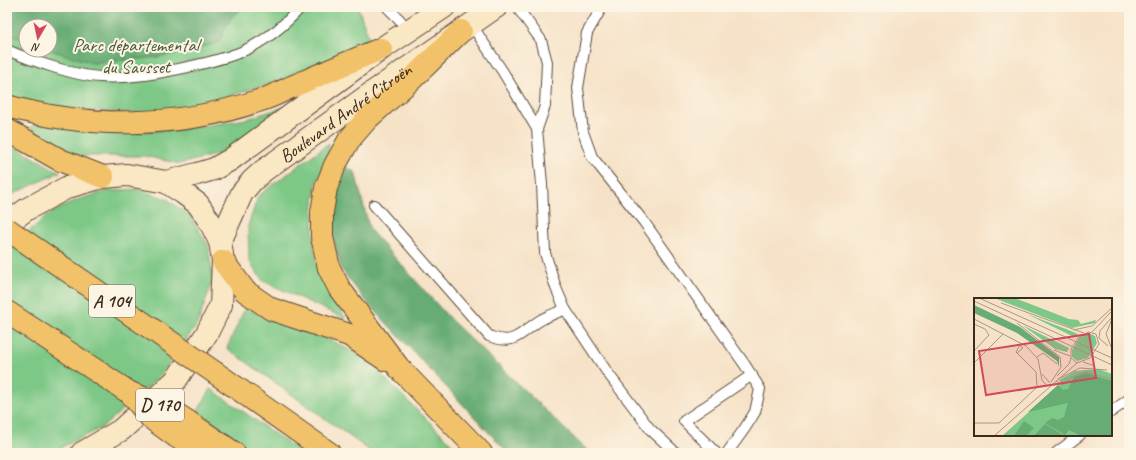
<svg xmlns="http://www.w3.org/2000/svg" width="1136" height="460" viewBox="0 0 1136 460" font-family="Caveat,sans-serif">
<rect width="100%" height="100%" fill="#fcf5e5"/>
<filter id="ink" filterUnits="userSpaceOnUse"><feTurbulence type="fractalNoise" baseFrequency=".025" numOctaves="2"/><feDisplacementMap in="SourceGraphic" scale="8" xChannelSelector="R" yChannelSelector="G"/><feConvolveMatrix kernelMatrix="1 2 1 2 8 2 1 2 1" color-interpolation-filters="sRGB"/></filter>
<filter id="wash" filterUnits="userSpaceOnUse"><feTurbulence type="fractalNoise" baseFrequency=".012" numOctaves="4" result="noise"/><feDisplacementMap in="SourceGraphic" scale="16" xChannelSelector="R" yChannelSelector="G"/><feGaussianBlur stdDeviation="0.9" result="paint"/><feColorMatrix in="noise" values="0 0 0 0 0 0 0 0 0 0 0 0 0 0 0 0 0 1.4 0 .05"/><feComposite in="paint" operator="in"/></filter>
<g filter="url(#wash)">
<rect width="100%" height="100%" fill="#f6e2c7"/>
<g fill="#7dc886" stroke="#5c7952" fill-rule="evenodd">
<path d="M7 7H358L370 41 303 74 202 104 138 113 62 109 7 96ZM26 26H50V50H26Z"/>
<polygon points="284,107 226,152 180,164 145,156 74,156 30,128 39,122 111,134 184,129 247,119"/>
<polygon points="7,143 60,172 7,197"/>
<polygon points="329,143 328,157 316,183 313,213 314,250 319,273 346,319 263,281 249,261 248,226 258,196"/>
<polygon points="137,189 167,199 190,216 208,245 213,279 198,323 159,377 103,427 58,449 46,453 7,453 7,251 47,215 77,200 107,191"/>
<polygon points="245,308 269,319 330,340 362,356 461,453 373,453 227,348"/>
<polygon points="211,389 302,453 247,453 194,417"/>
</g>
<g fill="#66ac73" stroke="#506b48">
<polygon points="7,7 244,7 232,16 218,43 158,57 93,63 50,50 50,26 26,26 26,41 7,32"/>
<polygon points="343,165 355,172 370,230 452,321 590,453 508,453 365,300 341,269 333,237 333,200"/>
</g>
</g>
<g filter="url(#ink)">
<g fill="none" stroke-linecap="round" stroke-linejoin="round">
<g stroke="#574637" stroke-width="12">
<g id="service">
<polyline points="387,7 400,20 408,31"/>
<polyline points="517,7 541,40 547,62 545,106 537,129"/>
<polyline points="602,7 587,33 578,88 583,132 592,157 644,222 745,365 760,389 755,412 745,428 727,453"/>
<polyline points="471,24 503,72 537,129 542,184 545,253 556,288 565,309 607,372 650,429 676,453"/>
<path d="M7 50C30 60 75 76 100 77 130 79 159 73 188 67 205 63 224 59 241 52 264 42 284 26 301 7"/>
<path d="M374 205 489 336C515 346 519 334 539 321 547 316 557 313 565 309"/>
<polyline points="1111,412 1129,399"/>
<polyline points="716,453 684,421 752,375"/>
<polyline points="1056,453 1080,435"/>
</g>
</g>
<g stroke="#574637" stroke-width="24">
<g id="secondary">
<polyline points="166,182 197,174 214,169 230,160 381,49 444,7"/>
<polyline points="7,224 27,209 68,187 103,177 127,175 166,182 183,193 198,204 210,222 220,242 223,261 221,305 207,333 176,380 121,430 82,453"/>
<path id="s1" d="M220 242 242 193 252 181 263 171 373 92 496 7"/>
</g>
</g>
<g stroke="#574637" stroke-width="24">
<polyline id="trunk" points="187,421 234,453"/>
</g>
<g stroke="#574637" stroke-width="24">
<g id="motorway">
<polyline points="461,31 414,77 367,119 349,140 335,165 326,188 322,212 322,237 329,268 339,288 399,368 481,453"/>
<path d="M7 106C88 129 178 128 258 101 269 98 279 93 289 88 320 75 350 61 381 49"/>
<polyline points="7,130 60,160 103,177"/>
<polyline points="223,261 245,291 271,309 349,335 386,360"/>
<polyline points="7,312 130,393"/>
<polyline points="217,374 329,453"/>
<polyline points="177,437 200,453"/>
</g>
</g>
<use href="#service" stroke="#fff" stroke-width="10"/>
<use href="#secondary" stroke="#fae7c3" stroke-width="22"/>
<use href="#trunk" stroke="#f2c26a" stroke-width="22"/>
<use href="#motorway" stroke="#f2c26a" stroke-width="22"/>
<g stroke="#574637" stroke-width="24" stroke-linecap="butt">
<polyline id="trunk-bridge" points="130,393 164,406 187,421"/>
</g>
<g stroke="#574637" stroke-width="24" stroke-linecap="butt">
<g id="motorway-bridge">
<polyline points="7,229 217,374"/>
<polyline points="130,393 151,418 177,437"/>
</g>
</g>
<use href="#trunk-bridge" stroke="#f2c26a" stroke-width="22"/>
<use href="#motorway-bridge" stroke="#f2c26a" stroke-width="22"/>
</g>
</g>
<g text-anchor="middle" stroke-width="4" stroke-linejoin="round" paint-order="stroke">
<g fill="#fcf5e5" stroke="#75675a" stroke-width="1">
<rect x="89" y="285" width="46" height="32" rx="3"/>
<rect x="136" y="389" width="48" height="32" rx="3"/>
</g>
<g font-size="18" font-weight="bold" fill="#3b2a1e">
<text x="112" y="307">A 104</text>
<text x="160" y="411">D 170</text>
</g>
<g font-size="19" fill="#4f593d" stroke="#fcf5e5">
<text x="136" y="51">Parc départemental<tspan x="136" dy="22">du Sausset</tspan></text>
</g>
<g font-size="19" fill="#3b2a1e" stroke="#fcf5e5">
<text dy="7" stroke="none"><textPath href="#s1" startOffset="185">Boulevard André Citroën</textPath></text>
</g>
</g>
<g transform="translate(974 298)">
<rect width="138" height="138" fill="#f6e2c7"/>
<path d="M20 0H41L95 21 104 22 107 26 122 22 121 25 98 30ZM53 16 92 31 104 36 100 39ZM48 27 95 50 93 54 81 51ZM115 35 121 38 123 45 114 60 103 63 98 59V52L105 40ZM124 71 138 76V138H28L87 85 85 82 101 73Z" fill="#7dc886"/>
<path d="M0 7 46 29 85 59V69L83 63 43 35 0 15ZM112 75 138 83V138H107L95 132 91 137 71 125 78 120 84 122 90 119 94 105 54 114 84 87 89 92 94 91 100 79ZM50 123 60 130 52 138H40ZM71 126 81 132 90 138H60Z" fill="#66ac73"/>
<path fill="none" stroke="#ab9883" stroke-width="1" d="M5 0 138 60M0 3 138 67M27 5 110 35M0 21 52 48 64 61 68 82 73 88M138 21 132 36 138 51M43 25 86 59 87 69 77 84M0 26 11 31 15 37 0 53M99 32 118 28 138 10M114 34 122 36 125 46 116 60 103 65 97 60V51L104 40ZM118 34 138 13M125 40 126 33 138 19M125 40 134 48M80 52 96 58M43 55 49 50 45 47M63 59 69 55 83 66M109 64 121 68M0 65 29 36M68 76 76 85M83 78 95 66 97 60M84 81 106 70 133 72M82 83 89 87 98 79 111 74 138 81M0 125H25L63 89 62 74 42 54 47 45M20 138 103 65"/>
<path fill="#d1495b" fill-opacity="0.15" stroke="#d1495b" stroke-width="2" d="M115 36 122 80 12 97 5 53Z"/>
<rect width="138" height="138" fill="none" stroke="#3b2a1e" stroke-width="2"/>
</g>
<rect width="1136" height="460" fill="none" stroke="#fcf5e5" stroke-width="24"/>
<g transform="translate(38 38) rotate(189)"><circle r="19" fill="#fcf5e5" stroke="#afa495"/>
<path d="M0-3L7 15L0 10L-7 15Z" fill="#d1495b"/>
<text y="-6" font-size="11" font-weight="bold" text-anchor="middle" fill="#3b2a1e">N</text>
</g>
</svg>
